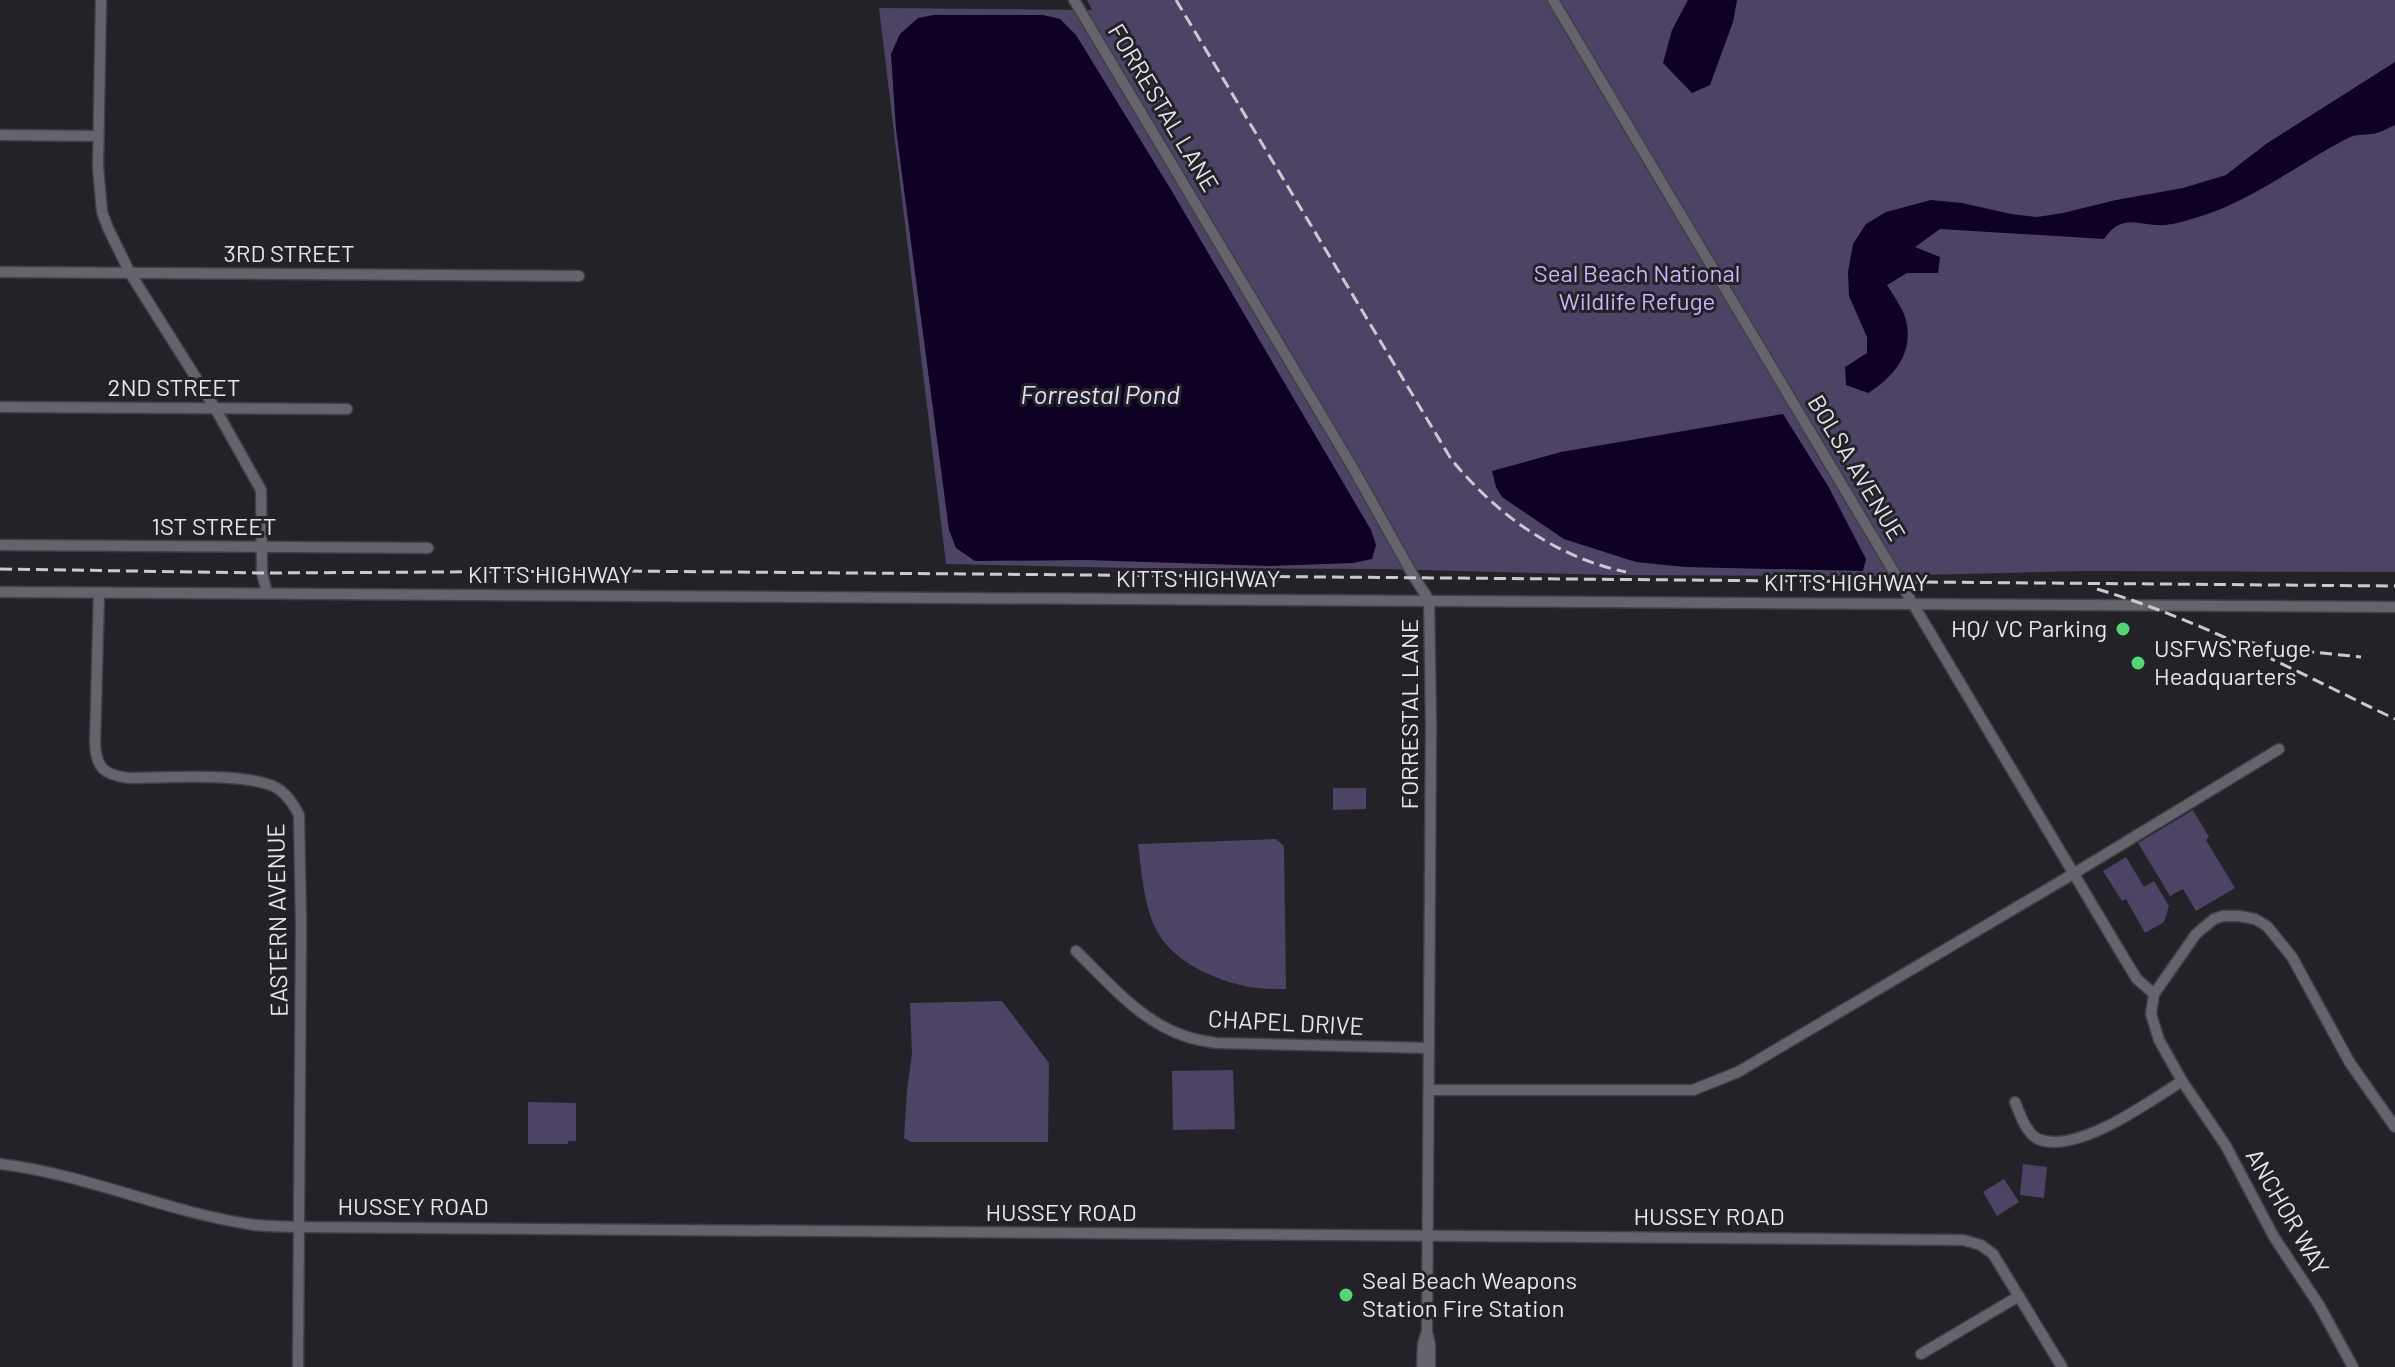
<svg xmlns="http://www.w3.org/2000/svg" width="2395" height="1367" viewBox="0 0 2395 1367" font-family="Barlow,sans-serif">
<rect width="100%" height="100%" fill="#232228"/>
<g fill="#4d4364">
<polygon points="1087,0 2395,0 2395,572 2081,571 1877,576 1611,575 1384,569 1130,568 946,564 879,8 1092,10"/>
<polygon points="1333,788 1366,788 1366,809 1333,810"/>
<polygon points="2193,810 2209,837 2206,840 2235,888 2196,911 2183,889 2170,896 2138,843"/>
<path d="M1276 839 1284 846 1286 989C1274 989 1261 989 1249 987 1215 980 1172 962 1156 929 1144 907 1141 868 1138 844Z"/>
<polygon points="2126,857 2144,887 2154,881 2169,906 2164,922 2145,933 2126,899 2122,901 2103,871"/>
<polygon points="1002,1001 1049,1063 1048,1142 911,1142 904,1138 907,1090 912,1054 910,1003"/>
<polygon points="1233,1070 1235,1129 1173,1130 1172,1071"/>
<polygon points="528,1102 576,1103 576,1141 568,1141 568,1144 528,1144"/>
<polygon points="2023,1164 2047,1167 2044,1198 2020,1195"/>
<polygon points="2004,1179 2019,1202 1997,1216 1983,1192"/>
</g>
<g fill="#0f0123">
<polygon points="1688,0 1737,0 1733,22 1710,85 1692,93 1663,63 1672,30"/>
<polygon points="934,15 1043,15 1060,19 1076,35 1170,188 1371,530 1376,545 1372,559 1353,563 1269,566 1086,560 975,561 956,548 949,530 896,129 891,54 900,34 918,18"/>
<path d="M2395 62V125C2388 128 2380 133 2372 134 2364 135 2356 134 2348 138 2297 164 2252 202 2195 218 2186 221 2174 224 2165 225 2140 227 2123 211 2104 239L1940 229 1915 247 1940 257 1938 273H1907L1887 285C1895 298 1905 311 1907 325 1912 356 1892 378 1868 393L1846 385 1845 367 1867 353V337L1849 296 1848 272 1853 244 1866 224 1886 212 1931 200 1962 203 2011 214 2037 217 2063 213 2116 200 2183 188 2226 175 2266 144Z"/>
<polygon points="1783,414 1828,486 1866,559 1863,571 1685,567 1636,562 1564,539 1502,497 1496,487 1492,471 1561,452"/>
</g>
<g fill="none" stroke-linecap="round" stroke-linejoin="round">
<g stroke="#413f45" stroke-width="13">
<g id="street">
<polyline points="101,0 98,167 102,212 108,228 130,273 215,408 261,490 262,573 267,593"/>
<polyline points="1074,0 1353,468 1414,577 1429,600 1431,724 1427,1332 1430,1344 1430,1367"/>
<polyline points="1553,0 2124,958 2137,979 2154,994"/>
<polyline points="0,135 98,136"/>
<polyline points="0,272 579,276"/>
<polyline points="0,407 347,409"/>
<polyline points="0,545 428,548"/>
<polyline points="0,592 2395,607"/>
<path d="M99 593 95 743C96 768 104 775 129 778 163 778 254 771 280 790 289 797 294 805 299 815L301 924 298 1367"/>
<path d="M1076 951C1109 983 1141 1022 1185 1036 1195 1040 1206 1041 1216 1043L1428 1048"/>
<polyline points="1429,1090 1693,1090 1738,1072 2073,874 2279,749"/>
<path d="M2015 1102C2020 1114 2026 1133 2038 1139 2077 1155 2150 1101 2182 1081"/>
<path d="M0 1164C85 1174 164 1211 248 1224 264 1227 281 1226 298 1227L1963 1240 1981 1245 1993 1254 2062 1367"/>
<polyline points="1921,1354 2019,1296"/>
<polyline points="1422,1367 1423,1344 1426,1334"/>
<polyline points="2353,1367 2319,1305 2274,1237 2226,1146 2182,1081 2159,1040 2151,1014 2154,994 2196,934 2214,919 2223,916 2239,916 2255,919 2267,926 2292,957 2350,1063 2395,1127"/>
</g>
</g>
<use href="#street" stroke="#65636b" stroke-width="10"/>
<g stroke="#cbc9ce" stroke-width="3" stroke-dasharray="12 6" stroke-linecap="butt">
<path d="M1176 0 1451 459C1496 514 1555 557 1626 572"/>
<polyline points="0,569 262,573 616,571 2395,586"/>
<path d="M2097 589C2201 620 2297 672 2395 719"/>
<polyline points="2249,642 2283,649 2361,657"/>
</g>
</g>
<g fill="#53d673" stroke="#232228" stroke-width="3">
<circle cx="2123" cy="629" r="8"/>
<circle cx="2138" cy="663" r="8"/>
<circle cx="1346" cy="1295" r="8"/>
</g>
<g text-anchor="middle" stroke-width="6" stroke-linejoin="round" paint-order="stroke">
<g font-size="24" fill="#e7e5ea" stroke="#232228">
<text transform="translate(1163 108) rotate(59)" y="8">FORRESTAL LANE</text>
<text x="289" y="262">3RD STREET</text>
<text x="174" y="396">2ND STREET</text>
<text transform="translate(1856 468) rotate(59)" y="8">BOLSA AVENUE</text>
<text x="214" y="535">1ST STREET</text>
<text x="550" y="583">KITTS HIGHWAY</text>
<text x="1198" y="587">KITTS HIGHWAY</text>
<text x="1846" y="591">KITTS HIGHWAY</text>
<text transform="translate(1410 714) rotate(-90)" y="8">FORRESTAL LANE</text>
<text transform="translate(278 920) rotate(-91)" y="8">EASTERN AVENUE</text>
<text transform="translate(1286 1023) rotate(3)" y="8">CHAPEL DRIVE</text>
<text x="413" y="1215">HUSSEY ROAD</text>
<text transform="translate(2287 1212) rotate(60)" y="8">ANCHOR WAY</text>
<text x="1061" y="1221">HUSSEY ROAD</text>
<text x="1709" y="1225">HUSSEY ROAD</text>
</g>
<g font-size="24" fill="#cbb4fd" stroke="#232228">
<text x="1637" y="282">Seal Beach National<tspan x="1637" dy="28">Wildlife Refuge</tspan></text>
</g>
<g font-size="24" fill="#e7e5ea" stroke="#232228" text-anchor="start">
<text x="2107" y="637" text-anchor="end">HQ/ VC Parking</text>
<text x="2154" y="657">USFWS Refuge<tspan x="2154" dy="28">Headquarters</tspan></text>
<text x="1362" y="1289">Seal Beach Weapons<tspan x="1362" dy="28">Station Fire Station</tspan></text>
</g>
<g font-size="26" font-style="italic" fill="#e7defc" stroke="#232228">
<text x="1100" y="404">Forrestal Pond</text>
</g>
</g>
</svg>
